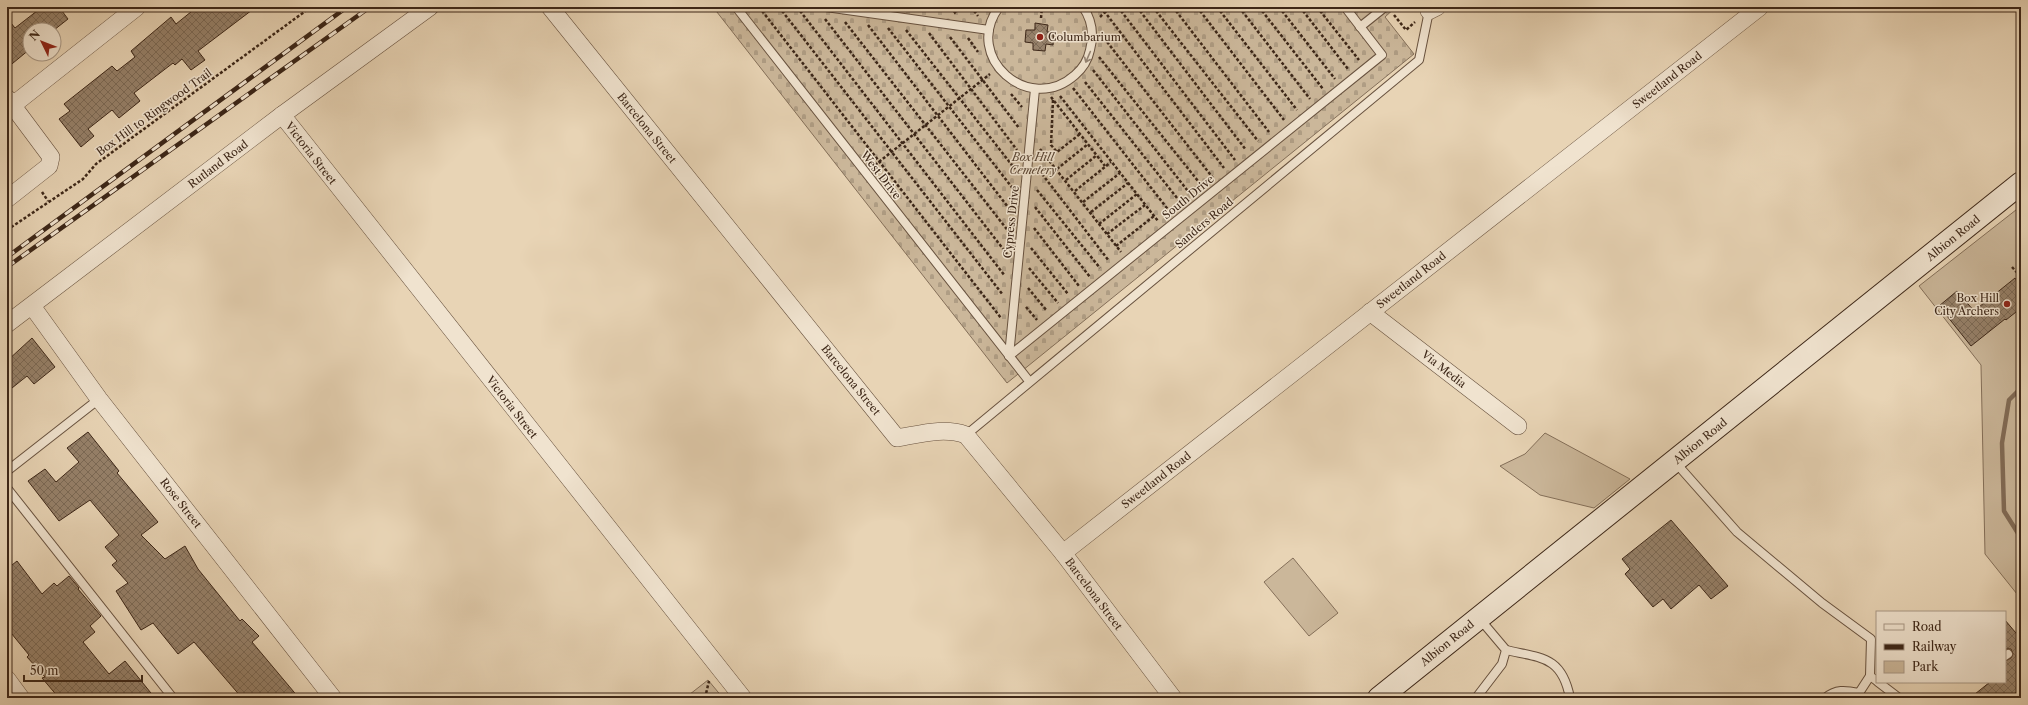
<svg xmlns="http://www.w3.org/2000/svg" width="2028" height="705" viewBox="0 0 2028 705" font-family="'Libre Caslon Text',serif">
<defs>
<pattern id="cemetery-stones" width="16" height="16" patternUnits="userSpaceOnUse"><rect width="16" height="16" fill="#cbb79a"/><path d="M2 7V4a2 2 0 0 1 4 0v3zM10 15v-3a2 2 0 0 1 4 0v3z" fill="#af9d84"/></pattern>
<pattern id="building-cross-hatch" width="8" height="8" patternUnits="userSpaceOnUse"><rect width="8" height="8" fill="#96816a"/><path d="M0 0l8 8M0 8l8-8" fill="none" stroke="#7c6a56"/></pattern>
</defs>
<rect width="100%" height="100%" fill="#e8d4b5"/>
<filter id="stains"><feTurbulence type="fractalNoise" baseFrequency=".005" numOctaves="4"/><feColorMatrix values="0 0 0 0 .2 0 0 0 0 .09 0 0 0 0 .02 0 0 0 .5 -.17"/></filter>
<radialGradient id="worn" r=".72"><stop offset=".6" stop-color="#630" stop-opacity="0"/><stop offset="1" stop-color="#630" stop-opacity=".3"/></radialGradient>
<polygon fill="url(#cemetery-stones)" stroke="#846f59" points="713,7 1396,7 1385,17 1414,54 1007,383"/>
<g fill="#cbb79a" stroke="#846f59">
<polygon points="2021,206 2021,599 1985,554 1981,365 1919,286"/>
<polygon points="1545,433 1630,479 1594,508 1540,495 1500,466 1525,454"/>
<polygon points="1293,558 1338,613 1309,636 1264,582"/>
<polygon points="708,680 723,698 685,698"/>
</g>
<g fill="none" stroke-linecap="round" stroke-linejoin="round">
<polyline stroke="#816b56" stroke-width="4.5" points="2021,388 2009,400 2002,443 2004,511 2021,538"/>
</g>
<g fill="url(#building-cross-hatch)" stroke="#3d2718">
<polygon points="42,7 59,7 68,19 54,30 30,30 30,49 7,68 7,18 15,28"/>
<polygon points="197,7 256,7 198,51 205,60 191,70 182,59 175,65 173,63 134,93 140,101 119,118 112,110 88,129 94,136 81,147 59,119 70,111 64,104 112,66 117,71 135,57 131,51 171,17 176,24"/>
<polygon points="1035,23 1048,25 1047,32 1054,32 1053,45 1046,44 1045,51 1033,50 1033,43 1025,42 1026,30 1035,30"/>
<polygon points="2015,278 2021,286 2021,308 2006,320 2005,319 1971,346 1939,306 1957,291 1974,311"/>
<polygon points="32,338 55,367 34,384 27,376 7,392 7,361"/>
<polygon points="88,432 119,471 117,473 158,522 141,535 165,559 185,546 198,569 240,621 242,619 259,636 252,642 299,698 242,698 194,642 178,654 153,623 141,630 116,591 128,583 112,565 117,561 105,547 119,535 90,500 59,521 28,481 45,469 56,482 79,462 67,448"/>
<polygon points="1671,520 1728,586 1711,599 1699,585 1671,609 1663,599 1653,607 1625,574 1630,569 1622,559"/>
<polygon points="17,561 42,594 54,583 57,586 69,576 79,588 78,589 101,616 90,626 95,632 83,642 109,674 125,661 155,698 59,698 42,678 45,677 27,657 29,655 7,628 7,569"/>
<polygon points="2005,620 2021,639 2021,688 2015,693 2019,698 1970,698 1990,682 2005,682 2005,661 2011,658 2013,654 2011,649 2005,649"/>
</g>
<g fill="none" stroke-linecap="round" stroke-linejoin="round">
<g stroke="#68523f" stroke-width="10">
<g id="lane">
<polyline points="736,7 1029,381"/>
<polyline points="826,7 989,30"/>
<path d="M999 7C962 57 1029 116 1075 75 1082 69 1088 60 1090 50 1094 35 1092 20 1083 7"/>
<polyline points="1360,27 1385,7"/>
<polyline points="1009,356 1382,55 1345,7"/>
<polyline points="1009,356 1035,89"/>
<polyline points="966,435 1419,60 1429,11"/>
<polyline points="1675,462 1737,532 1822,603 1871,639 1870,676 1877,681"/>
<polyline points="7,471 99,399"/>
<polyline points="7,488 173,698"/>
<path d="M1506 650C1541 658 1562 656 1570 698"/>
<polyline points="2005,656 2008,654"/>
<polyline points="1878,682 1899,698"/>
<polyline points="1859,697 1859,693 1870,676"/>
<polyline points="1476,698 1502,664 1506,650 1479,618"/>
<path d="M1825 698C1836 689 1845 690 1859 693"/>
</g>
</g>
<g stroke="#68523f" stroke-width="18">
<g id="street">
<path d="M550 7 897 438C921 434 944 427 966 435L1063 553 1173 698"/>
<polyline points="1429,11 1437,7"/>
<polyline points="7,98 51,157 49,166 7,199"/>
<polyline points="13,105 137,7"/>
<polyline points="282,115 743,698"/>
<polyline points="32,306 99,399 333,698"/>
<polyline points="1370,312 1518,426"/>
<polyline points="7,324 282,115 430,7"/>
<polyline points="1063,553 1760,7"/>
<polyline points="7,679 21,698"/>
</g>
</g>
<g stroke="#3d2718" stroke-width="24">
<polyline id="secondary" points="1379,698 2021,183"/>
</g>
<g stroke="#3d2718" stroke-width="2.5" stroke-dasharray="3 2" stroke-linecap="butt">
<polyline points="759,7 1001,318"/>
<polyline points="779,7 1003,295"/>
<polyline points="797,7 1005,276"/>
<polyline points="951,7 956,14"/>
<polyline points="971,7 978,16"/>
<polyline points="1101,7 1224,168"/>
<polyline points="1118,7 1235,160"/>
<polyline points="1137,7 1246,150"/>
<polyline points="1153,7 1258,141"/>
<polyline points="1173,7 1269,132"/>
<polyline points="1197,7 1284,120"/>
<polyline points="1217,7 1297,110"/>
<polyline points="1239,7 1310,99"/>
<polyline points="1259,7 1323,89"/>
<polyline points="1279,7 1335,79"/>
<polyline points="1300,7 1348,69"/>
<polyline points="1317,7 1359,60"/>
<polyline points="1394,15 1406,30 1415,22"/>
<polyline points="1100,17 1110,7"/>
<polyline points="1041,18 1042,7"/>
<polyline points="825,19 1007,254"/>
<polyline points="845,22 1009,232"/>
<polyline points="868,25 1011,211"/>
<polyline points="888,28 1014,190"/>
<polyline points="906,30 1015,169"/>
<polyline points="929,33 1017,150"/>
<polyline points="950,37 1019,128"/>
<polyline points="968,38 978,52"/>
<polyline points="1104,38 1213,178"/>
<polyline points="1099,57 1202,186"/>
<polyline points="1093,70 1191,195"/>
<polyline points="1085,82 1181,203"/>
<polyline points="1073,88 1170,212"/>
<polyline points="1011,94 1022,107"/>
<polyline points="1060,96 1158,221"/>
<polyline points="1051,97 1105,166"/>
<polyline points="1053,100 1051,145 1057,152 1080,134"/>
<polyline points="1040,149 1121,252"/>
<polyline points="875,165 990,74"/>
<polyline points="1057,169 1088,144"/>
<polyline points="1039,170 1109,261"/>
<polyline points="1066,180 1097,155"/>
<polyline points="1037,190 1100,268"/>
<polyline points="1075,191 1111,162"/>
<polyline points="42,192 48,201"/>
<polyline points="1083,202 1120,173"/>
<polyline points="1035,207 1090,277"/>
<polyline points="1091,212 1128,183"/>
<polyline points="1099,224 1137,194"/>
<polyline points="1034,228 1079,286"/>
<polyline points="7,230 83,179 96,164 311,7"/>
<polyline points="1107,234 1145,205"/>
<polyline points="1116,246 1154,216"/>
<polyline points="1031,248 1068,294"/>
<polyline points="2012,267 2021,277"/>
<polyline points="1029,268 1058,303"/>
<polyline points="1028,288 1047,311"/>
<polyline points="1026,307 1037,320"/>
<polyline points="705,698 709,681"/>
</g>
<use href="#lane" stroke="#f0e3cf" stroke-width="8"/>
<use href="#street" stroke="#f0e3cf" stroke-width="17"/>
<use href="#secondary" stroke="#f0e3cf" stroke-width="22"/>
<g stroke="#3d2718" stroke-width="4.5">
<g id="rail">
<polyline points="7,257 347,7"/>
<polyline points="7,267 370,7"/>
</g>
</g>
<use href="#rail" stroke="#f0e3cf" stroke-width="3" stroke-dasharray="9" stroke-linecap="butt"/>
</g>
<defs><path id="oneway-shaft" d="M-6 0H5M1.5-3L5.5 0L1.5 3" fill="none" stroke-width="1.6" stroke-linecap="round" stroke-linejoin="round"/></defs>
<use stroke="#968574" href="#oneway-shaft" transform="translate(1088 57) rotate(113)"/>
<g fill="#8f2418" stroke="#f0e3cf" stroke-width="1.5">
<circle cx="1040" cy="37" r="4"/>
<circle cx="2007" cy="304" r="4"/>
</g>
<g text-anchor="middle" stroke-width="3" stroke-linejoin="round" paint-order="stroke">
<g font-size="11" fill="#3d2718" stroke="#f0e3cf" text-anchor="start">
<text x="1048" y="41">Columbarium</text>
<text x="1999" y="302" text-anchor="end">Box Hill<tspan x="1999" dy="13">City Archers</tspan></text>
</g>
<g font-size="11" fill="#3d2718" stroke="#f0e3cf">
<text transform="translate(1667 80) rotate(-38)" y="4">Sweetland Road</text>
<text transform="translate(154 112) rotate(-36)" y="4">Box Hill to Ringwood Trail</text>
<text transform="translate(647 128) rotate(51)" y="4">Barcelona Street</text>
<text transform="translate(311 153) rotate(52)" y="4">Victoria Street</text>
<text transform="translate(218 164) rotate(-37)" y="4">Rutland Road</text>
<text transform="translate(881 175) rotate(52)" y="4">West Drive</text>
<text transform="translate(1188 197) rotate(-39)" y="4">South Drive</text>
<text transform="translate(1011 222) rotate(-84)" y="4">Cypress Drive</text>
<text transform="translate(1204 223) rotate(-40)" y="4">Sanders Road</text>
<text transform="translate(1953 238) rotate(-39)" y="4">Albion Road</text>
<text transform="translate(1411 280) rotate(-38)" y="4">Sweetland Road</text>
<text transform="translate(1444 369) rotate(38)" y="4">Via Media</text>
<text transform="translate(851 380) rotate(51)" y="4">Barcelona Street</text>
<text transform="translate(512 407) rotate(52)" y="4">Victoria Street</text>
<text transform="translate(1700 441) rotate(-39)" y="4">Albion Road</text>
<text transform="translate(1156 480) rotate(-38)" y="4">Sweetland Road</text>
<text transform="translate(181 503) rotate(52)" y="4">Rose Street</text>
<text transform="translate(1094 594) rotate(53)" y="4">Barcelona Street</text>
<text transform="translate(1447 643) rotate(-39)" y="4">Albion Road</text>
</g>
<g font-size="11" font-style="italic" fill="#594432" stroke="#f0e3cf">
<text x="1033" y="161">Box Hill<tspan x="1033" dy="13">Cemetery</tspan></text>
</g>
</g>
<rect width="2028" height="705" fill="none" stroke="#e8d4b5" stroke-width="24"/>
<rect x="8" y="8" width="2012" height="689" fill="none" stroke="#3d2718" stroke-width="2"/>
<rect x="12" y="12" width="2004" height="681" fill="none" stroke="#3d2718"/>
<rect x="1876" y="611" width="130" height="72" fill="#f0e3cf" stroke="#a89886"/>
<rect x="1884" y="624" width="20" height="6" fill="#f0e3cf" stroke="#a89886"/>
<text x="1912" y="631" font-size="12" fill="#3d2718">Road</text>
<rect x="1884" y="644" width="20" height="6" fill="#3d2718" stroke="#a89886"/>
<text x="1912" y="651" font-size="12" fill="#3d2718">Railway</text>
<rect x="1884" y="661" width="20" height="12" fill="#cbb79a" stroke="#a89886"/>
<text x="1912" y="671" font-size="12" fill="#3d2718">Park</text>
<g transform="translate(42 42) rotate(313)"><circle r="19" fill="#f0e3cf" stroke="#a89886"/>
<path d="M0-3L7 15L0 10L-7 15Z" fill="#8f2418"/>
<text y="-6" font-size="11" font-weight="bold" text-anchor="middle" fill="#3d2718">N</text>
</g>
<path d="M24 675v6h118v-6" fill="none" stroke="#3d2718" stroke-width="2"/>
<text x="30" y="675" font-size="12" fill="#3d2718" stroke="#f0e3cf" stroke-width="3" paint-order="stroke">50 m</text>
<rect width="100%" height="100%" filter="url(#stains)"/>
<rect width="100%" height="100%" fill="url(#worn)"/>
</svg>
